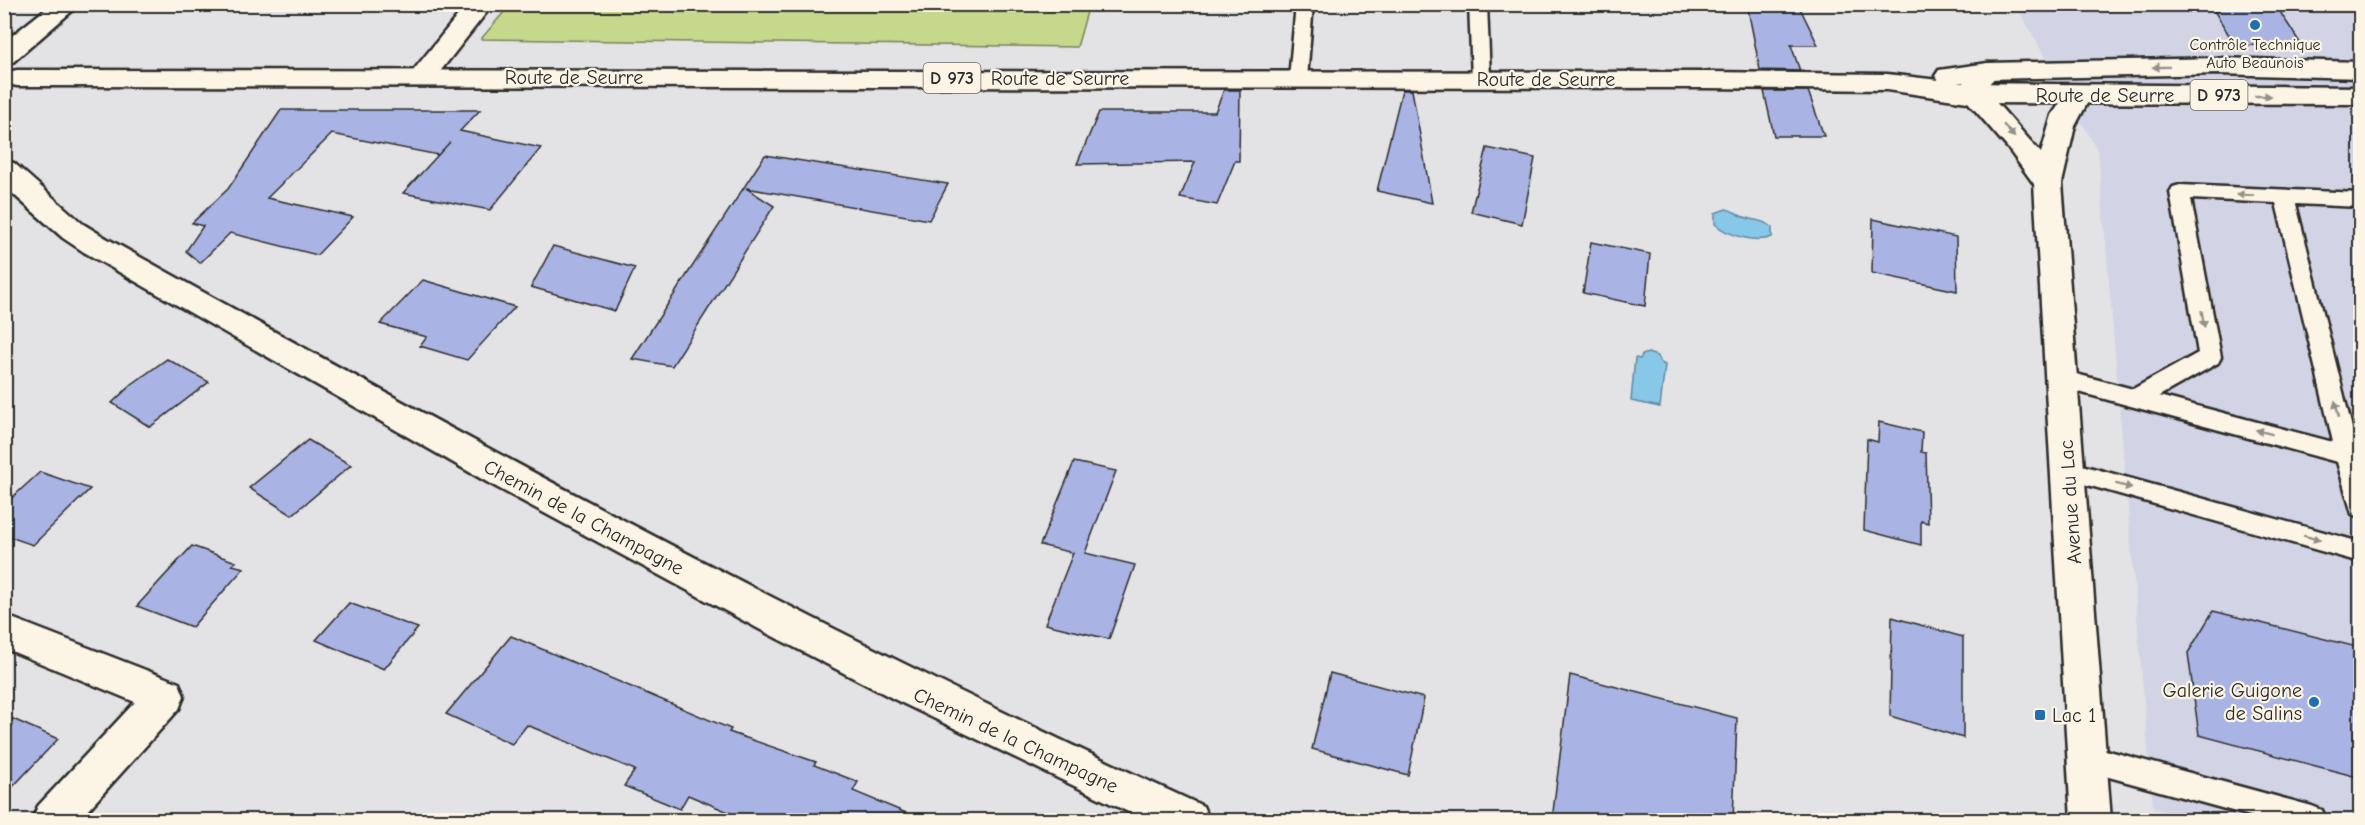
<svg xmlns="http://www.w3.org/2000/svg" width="2365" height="825" viewBox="0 0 2365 825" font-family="'Comic Neue',sans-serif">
<rect width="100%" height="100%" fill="#e3e2e5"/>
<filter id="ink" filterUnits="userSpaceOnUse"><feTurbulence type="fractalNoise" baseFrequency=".0167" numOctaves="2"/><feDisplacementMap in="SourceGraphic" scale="12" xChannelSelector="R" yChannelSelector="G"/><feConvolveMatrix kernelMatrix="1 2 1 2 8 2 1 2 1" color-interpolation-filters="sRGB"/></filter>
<g filter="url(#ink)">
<polygon fill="#d2d4e5" points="2016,5 2360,5 2360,820 2194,820 2153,808 2098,151"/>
<polygon fill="#c6d88c" stroke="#78825c" stroke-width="1.5" points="510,5 510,4 1089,5 1077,47 481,39"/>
<g fill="#87c7e8" stroke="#62899c" stroke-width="1.5">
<path d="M1726 209C1733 210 1734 212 1739 215 1750 221 1762 218 1772 227V237C1756 244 1727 235 1715 224V213Z"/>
<polygon points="1648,353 1657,356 1661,363 1665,365 1660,407 1631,401 1635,358 1640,359 1642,355"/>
</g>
<g fill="#a9b4e4" stroke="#2b2b2b" stroke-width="1.5">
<polygon points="1747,4 1798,4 1818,45 1791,45 1800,71 1760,70"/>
<polygon points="2210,4 2275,4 2302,46 2235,45"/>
<polygon points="1224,90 1240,90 1239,161 1235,161 1217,205 1180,198 1195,162 1077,164 1099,112 1215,112"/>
<polygon points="1402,90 1412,90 1432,203 1377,191"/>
<polygon points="1764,91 1808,91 1824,136 1774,136"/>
<polygon points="281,110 480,110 460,131 541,148 490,210 403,193 450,142 438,155 332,134 267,198 353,217 317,255 230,233 200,263 186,251 203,226 192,223 228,189"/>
<polygon points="1487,148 1535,158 1522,224 1471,212"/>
<polygon points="765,155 948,184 929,220 746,188 774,206 672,366 632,359"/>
<polygon points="1873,219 1956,237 1957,291 1872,273"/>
<polygon points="1591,242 1650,254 1645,306 1583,293"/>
<polygon points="553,246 635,268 615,311 531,287"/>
<polygon points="423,280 515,307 467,360 420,346 427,337 380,324"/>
<polygon points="167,359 209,382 150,427 112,403 132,384"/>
<polygon points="1879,422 1922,432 1921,452 1926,453 1928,523 1921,521 1921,545 1864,530 1867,439 1878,442"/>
<polygon points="308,440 351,465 292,515 249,488"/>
<polygon points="1074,462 1116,471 1085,553 1135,565 1109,639 1045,624 1073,553 1040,545"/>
<polygon points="40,472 90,489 33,545 4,535 4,505"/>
<polygon points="192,546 236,562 232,565 244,568 192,627 137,606"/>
<polygon points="349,603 418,628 384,669 316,640"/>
<polygon points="2213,611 2361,648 2361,778 2199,735 2188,653"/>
<polygon points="1892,617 1963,637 1963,738 1890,716"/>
<polygon points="511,636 731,729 729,732 816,762 814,765 858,782 853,791 923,820 747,820 688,795 680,809 624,786 635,770 527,725 512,744 446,714"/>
<polygon points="1330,673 1424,698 1408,775 1312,749"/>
<polygon points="1570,675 1737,718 1733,820 1552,820"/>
<polygon points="4,715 58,739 4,796"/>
</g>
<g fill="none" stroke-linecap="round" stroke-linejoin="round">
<g stroke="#2b2b2b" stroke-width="5">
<g id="service">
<polygon points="1296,4 1313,4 1307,79 1298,85 1289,79"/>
<polygon points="1469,4 1487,4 1490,79 1481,85 1472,79"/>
<path d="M2180 185 2360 193V207L2296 204 2357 448 2360 449V517L2352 514 2337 462 2053 385 2050 379 2053 373 2061 370 2133 389 2198 353 2170 192 2173 187ZM2191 199 2276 203 2333 442 2159 396 2218 363 2221 357Z"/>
<polygon points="2067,461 2360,542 2360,562 2059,477 2055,470 2059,463"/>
<polygon points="2087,745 2312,806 2322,810 2326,820 2265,820 2087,771 2077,767 2073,758 2077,749"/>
</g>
</g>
<g stroke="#2b2b2b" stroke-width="5">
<g id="minor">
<polygon points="52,4 80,4 13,62 4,64 4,42"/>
<polygon points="467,4 493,4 431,83 422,85 413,83 409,77 413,71"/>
<path d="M4 161 14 163 83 224 106 238C466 439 827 635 1203 806L1209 820H1145L896 700 759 629 487 482 84 252 63 238 4 186Z"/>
<polygon points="4,615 179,683 184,696 179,709 79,820 32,820 38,806 135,702 4,648"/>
</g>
</g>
<g stroke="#2b2b2b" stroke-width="5">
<path id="secondary" d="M1988 63 1997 65 2001 71 1987 86V92L2041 153 2052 115 2069 90 2078 87 2087 90 2091 96 2075 126 2062 183 2111 820H2071L2034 184 2007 147 1961 94C1961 78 1973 67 1988 63Z"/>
</g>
<g stroke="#2b2b2b" stroke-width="5">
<polygon id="primary" points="2219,58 2360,62 2360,78 2219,74 1988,79 1957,83 2360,87 2360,104 1974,103 1887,90 1708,88 17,86 8,84 4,79 8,72 17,70 1708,72 1887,74 1938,80 1935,76 1939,70 1988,63"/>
</g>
<use href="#service" fill="#fcf5e5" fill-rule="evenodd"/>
<use href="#minor" fill="#fcf5e5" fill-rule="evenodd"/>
<use href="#secondary" fill="#fcf5e5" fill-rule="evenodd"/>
<use href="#primary" fill="#fcf5e5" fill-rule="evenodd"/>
</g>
<defs><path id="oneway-solid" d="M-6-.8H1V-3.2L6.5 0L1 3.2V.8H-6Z" transform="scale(1.5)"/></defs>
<g fill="#949088">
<use href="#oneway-solid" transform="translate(2161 67) rotate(179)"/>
<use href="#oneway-solid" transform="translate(2263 96)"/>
<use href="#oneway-solid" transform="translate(2009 131) rotate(49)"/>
<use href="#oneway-solid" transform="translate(2245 195) rotate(-177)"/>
<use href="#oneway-solid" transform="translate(2203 319) rotate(80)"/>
<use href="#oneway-solid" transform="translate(2337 409) rotate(-104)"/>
<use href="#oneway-solid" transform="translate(2264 432) rotate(-165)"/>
<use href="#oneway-solid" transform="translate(2124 486) rotate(15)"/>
<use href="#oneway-solid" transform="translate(2312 538) rotate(15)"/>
</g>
</g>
<g fill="#1f6fb2" stroke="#fcf5e5" stroke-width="2">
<circle cx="2255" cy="25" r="6"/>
<circle cx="2314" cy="702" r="6"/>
<rect x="2034" y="709" width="12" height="12" rx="3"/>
</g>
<g text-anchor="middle" stroke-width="4.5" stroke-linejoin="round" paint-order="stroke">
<g font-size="16" fill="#2b2b2b" stroke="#fcf5e5">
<text x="2255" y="50">Contrôle Technique<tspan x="2255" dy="18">Auto Beaunois</tspan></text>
</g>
<g fill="#fcf5e5" stroke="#6a6863" stroke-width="1.5">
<rect x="923.5" y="63" width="57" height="30" rx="4.5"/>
<rect x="2190.5" y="80" width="57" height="30" rx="4.5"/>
</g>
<g font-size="18" font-weight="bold" fill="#2b2b2b">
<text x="952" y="84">D 973</text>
<text x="2219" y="101">D 973</text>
</g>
<g font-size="20" fill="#2b2b2b" stroke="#fcf5e5">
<text x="574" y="84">Route de Seurre</text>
<text x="1060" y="85">Route de Seurre</text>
<text x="1546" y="86">Route de Seurre</text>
<text x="2105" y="102">Route de Seurre</text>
<text transform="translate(2070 502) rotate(-94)" y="7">Avenue du Lac</text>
<text transform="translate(584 517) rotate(28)" y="7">Chemin de la Champagne</text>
<text transform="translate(1016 740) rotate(25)" y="7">Chemin de la Champagne</text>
</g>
<g font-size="20" fill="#2b2b2b" stroke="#fcf5e5" text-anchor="end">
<text x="2302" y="697">Galerie Guigone<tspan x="2302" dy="23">de Salins</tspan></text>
<text x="2052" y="722" text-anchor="start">Lac 1</text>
</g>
</g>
<rect width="2365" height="825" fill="none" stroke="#fcf5e5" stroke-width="24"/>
<rect x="12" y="12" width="2341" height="801" fill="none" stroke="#2b2b2b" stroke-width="2" filter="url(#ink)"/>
</svg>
